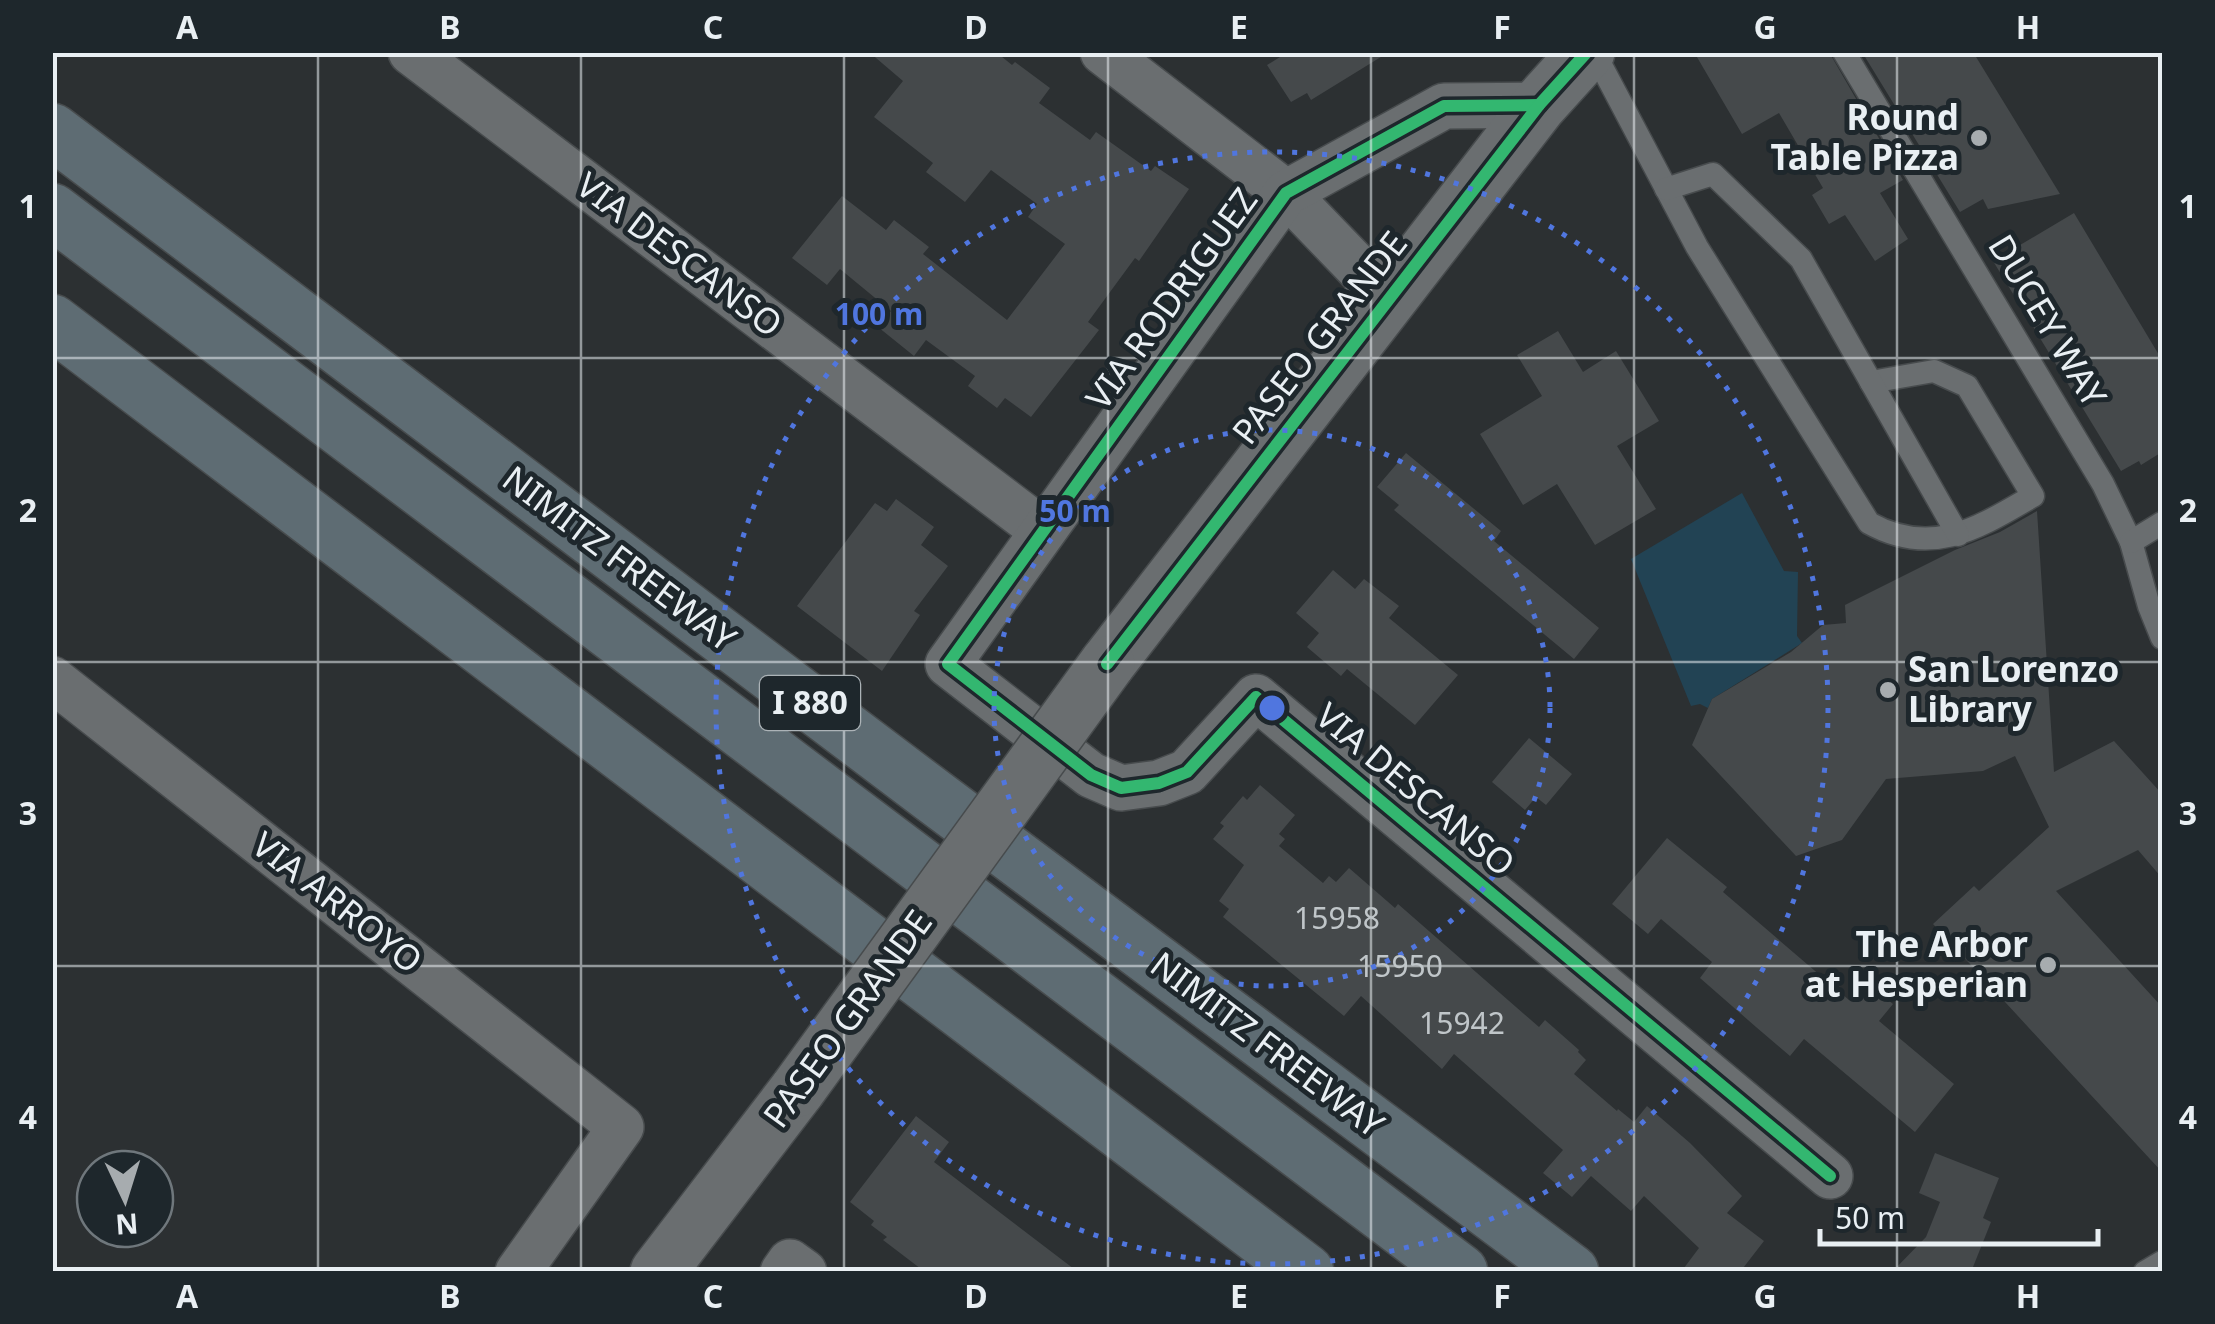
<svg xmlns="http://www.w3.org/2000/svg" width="2215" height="1324" viewBox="0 0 2215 1324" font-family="'Noto Sans',sans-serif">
<rect width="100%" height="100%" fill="#2c3032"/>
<polygon fill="#224354" points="1742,493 1784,571 1798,572 1797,636 1802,643 1712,699 1708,708 1700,704 1691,706 1631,559"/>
<g fill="#45494b">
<polygon points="869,52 996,52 1012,65 1015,62 1050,88 1039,103 1090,140 1096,132 1151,171 1155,166 1189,189 1139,261 1135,258 1088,322 1099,330 1031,417 1005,398 997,408 968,386 975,376 926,340 914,356 878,327 891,311 840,269 827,285 792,258 842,196 886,230 894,220 929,247 923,254 1007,320 1065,244 1028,217 1037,204 991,170 965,202 926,172 933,163 874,117 903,81"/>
<polygon points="1288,52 1389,52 1311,100 1307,93 1291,102 1267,65"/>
<polygon points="1694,52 1829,52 1903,180 1880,193 1908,239 1875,261 1845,215 1829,224 1812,195 1823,188 1779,113 1742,134"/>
<polygon points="1862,52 1973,52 2060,194 1988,209 1983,199 1960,212"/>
<polygon points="2074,213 2162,360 2162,452 2141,465 2139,461 2121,471 1993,261"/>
<polygon points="1558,331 1583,372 1616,351 1659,421 1617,446 1656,509 1595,545 1557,484 1523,505 1480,434 1542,396 1517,355"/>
<polygon points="1406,453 1501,531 1494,541 1599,628 1574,659 1394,510 1399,505 1377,487"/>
<polygon points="896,499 934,527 921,545 948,566 914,611 920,615 882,671 797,606 875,503 887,511"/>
<polygon points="2037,511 2054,772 2114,741 2162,794 2162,878 2138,850 2056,891 2162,1007 2162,1172 1933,924 1974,886 1979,891 2049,827 2015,756 1983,771 1886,779 1842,840 1796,856 1692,745 1712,699 1791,652 1823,625 1846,623 1845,605 1955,550 2000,532"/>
<polygon points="1333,570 1355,589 1364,579 1399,606 1389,618 1458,675 1415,725 1347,669 1341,676 1307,647 1319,633 1296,613"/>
<polygon points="1529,738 1572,774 1546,805 1536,797 1525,810 1492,782"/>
<polygon points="1260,785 1295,815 1279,834 1285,839 1279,846 1323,883 1329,876 1336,882 1349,868 1395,908 1398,904 1539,1027 1545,1020 1579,1050 1578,1052 1586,1060 1574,1074 1617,1111 1618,1109 1634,1122 1647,1106 1690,1143 1742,1196 1727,1213 1764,1241 1740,1272 1681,1272 1699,1248 1644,1196 1631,1211 1591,1176 1572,1197 1543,1173 1563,1150 1454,1054 1442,1069 1361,996 1344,1016 1223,917 1229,909 1219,901 1244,865 1213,839 1224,826 1220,823 1243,796 1247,800"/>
<polygon points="1667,838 1727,887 1723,892 1849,1000 1865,981 1893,1004 1879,1021 1954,1084 1915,1132 1804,1039 1790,1056 1756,1027 1700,978 1712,962 1661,919 1648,934 1612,904"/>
<polygon points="916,1116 949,1142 934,1162 1078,1272 925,1272 883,1240 887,1237 871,1225 874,1221 850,1202"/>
<polygon points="1935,1153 1999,1178 1983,1218 1991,1222 1971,1272 1892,1272 1926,1237 1940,1202 1919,1193"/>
</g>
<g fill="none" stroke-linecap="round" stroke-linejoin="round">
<g stroke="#474b4d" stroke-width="25">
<g id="service">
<path d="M1594 52 1697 247 1869 523C1932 558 1978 528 2033 496L1967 386 1934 371 1871 382"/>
<polyline points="1844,52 2103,484 2131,542 2149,606 2162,638"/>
<polyline points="1666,189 1713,174 1801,259 1958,535"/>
<polyline points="2131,542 2162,523"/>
<polyline points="2145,1272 2162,1262"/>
</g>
</g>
<g stroke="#474b4d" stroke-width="48">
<g id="minor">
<polyline points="411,52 1042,530"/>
<polyline points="1103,52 1286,193 1366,276 1374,316"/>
<polyline points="1539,105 1444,106 1286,193 948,664 1091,775 1121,788 1159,783 1187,772 1256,697 1830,1176"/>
<polyline points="52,679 621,1127 518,1272"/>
<polyline points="783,1272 790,1262 804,1272"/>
</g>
</g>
<g stroke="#474b4d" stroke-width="58">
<g id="tertiary">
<polyline points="1107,664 1539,105 1587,52"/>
<polyline points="658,1272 798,1089"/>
</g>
</g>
<g stroke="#474b4d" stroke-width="58">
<g id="motorway">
<polyline points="52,131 932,795 1571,1272"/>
<polyline points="52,211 1460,1272"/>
<polyline points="52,322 1306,1272"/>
</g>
</g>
<use href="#service" stroke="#6a6e70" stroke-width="22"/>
<use href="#minor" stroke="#6a6e70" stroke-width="45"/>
<use href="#tertiary" stroke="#6a6e70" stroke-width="55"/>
<use href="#motorway" stroke="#5e6c73" stroke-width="55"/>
<g stroke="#474b4d" stroke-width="58" stroke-linecap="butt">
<polyline id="tertiary-bridge" points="798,1089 1107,664"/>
</g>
<use href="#tertiary-bridge" stroke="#6a6e70" stroke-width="55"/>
<g stroke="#1e272c" stroke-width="19">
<g id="cycleway">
<polyline points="1539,105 1444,106 1286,193 948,664 1091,775 1121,788 1159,783 1187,772 1256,697 1830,1176"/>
<polyline points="1107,664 1539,105 1587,52"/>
</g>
</g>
<use href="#cycleway" stroke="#33b770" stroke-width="12"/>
</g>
<path fill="none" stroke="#e9eff3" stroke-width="2.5" stroke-opacity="0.55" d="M318 52V1272M581 52V1272M844 52V1272M1108 52V1272M1371 52V1272M1634 52V1272M1897 52V1272M52 358H2162M52 662H2162M52 966H2162"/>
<g fill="none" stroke="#5076df" stroke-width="5" stroke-dasharray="5 10">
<circle cx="1272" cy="708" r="278"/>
<circle cx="1272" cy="708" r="556"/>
</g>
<g fill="#a7acaf" stroke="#1e272c" stroke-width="4">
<circle cx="1979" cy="138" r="10"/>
<circle cx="1888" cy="690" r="10"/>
<circle cx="2048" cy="965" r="10"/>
</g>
<g text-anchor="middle" stroke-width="10" stroke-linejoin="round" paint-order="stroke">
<g font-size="30" fill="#c0c6c9">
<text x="1337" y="929">15958</text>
<text x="1400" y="977">15950</text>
<text x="1462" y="1034">15942</text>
</g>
<rect fill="#1e272c" stroke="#acb3b7" stroke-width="2.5" x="760" y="676" width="100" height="54" rx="8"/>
<g font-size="32" font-weight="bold" fill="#e9eff3">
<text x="810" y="714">I 880</text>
</g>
<g font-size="35" font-weight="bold" fill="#e9eff3" stroke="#1e272c" text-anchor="end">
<text x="1959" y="130">Round<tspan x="1959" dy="40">Table Pizza</tspan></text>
<text x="1908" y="682" text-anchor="start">San Lorenzo<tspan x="1908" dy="40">Library</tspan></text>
<text x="2028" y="957">The Arbor<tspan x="2028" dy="40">at Hesperian</tspan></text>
</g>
<g font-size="35" fill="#e9eff3" stroke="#1e272c">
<text transform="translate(679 255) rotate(37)" y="12">VIA DESCANSO</text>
<text transform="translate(1172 299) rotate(-54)" y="12">VIA RODRIGUEZ</text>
<text transform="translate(2047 321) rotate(59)" y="12">DUCEY WAY</text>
<text transform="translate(1320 338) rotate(-52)" y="12">PASEO GRANDE</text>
<text transform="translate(619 559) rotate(37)" y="12">NIMITZ FREEWAY</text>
<text transform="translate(1415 790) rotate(40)" y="12">VIA DESCANSO</text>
<text transform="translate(337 903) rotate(38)" y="12">VIA ARROYO</text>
<text transform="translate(848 1019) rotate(-54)" y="12">PASEO GRANDE</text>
<text transform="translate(1267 1045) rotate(37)" y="12">NIMITZ FREEWAY</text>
</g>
</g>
<circle cx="1272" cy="708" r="15" fill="#5076df" stroke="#1e272c" stroke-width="5"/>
<g font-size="30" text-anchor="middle" font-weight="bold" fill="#5076df" stroke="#1e272c" stroke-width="10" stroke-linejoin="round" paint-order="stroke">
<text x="879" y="325">100 m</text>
<text x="1075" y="522">50 m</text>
</g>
<rect width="2215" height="1324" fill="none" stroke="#1e272c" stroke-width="110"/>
<g transform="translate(125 1199) rotate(176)"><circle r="48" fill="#1e272c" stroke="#6f777c" stroke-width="2.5"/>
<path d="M0-8L18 38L0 25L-18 38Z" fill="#a7acaf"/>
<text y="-15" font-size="28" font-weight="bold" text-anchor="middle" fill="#e9eff3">N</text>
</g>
<path d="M1820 1229v15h278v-15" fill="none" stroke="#e9eff3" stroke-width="5"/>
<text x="1835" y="1229" font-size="30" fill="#e9eff3" stroke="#1e272c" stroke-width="8" paint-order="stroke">50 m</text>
<rect x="55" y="55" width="2105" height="1214" fill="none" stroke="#e9eff3" stroke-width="4"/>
<g font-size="32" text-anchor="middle" font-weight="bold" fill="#e9eff3">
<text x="187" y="39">A</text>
<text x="450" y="39">B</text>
<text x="713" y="39">C</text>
<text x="976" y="39">D</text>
<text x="1239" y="39">E</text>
<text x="1502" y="39">F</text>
<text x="1765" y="39">G</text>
<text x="2028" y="39">H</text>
<text x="28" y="218">1</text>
<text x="2188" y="218">1</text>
<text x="28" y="522">2</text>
<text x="2188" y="522">2</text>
<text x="28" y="825">3</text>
<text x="2188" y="825">3</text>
<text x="28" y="1129">4</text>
<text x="2188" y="1129">4</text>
<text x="187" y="1308">A</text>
<text x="450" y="1308">B</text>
<text x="713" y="1308">C</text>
<text x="976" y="1308">D</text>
<text x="1239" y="1308">E</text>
<text x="1502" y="1308">F</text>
<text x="1765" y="1308">G</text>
<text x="2028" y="1308">H</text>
</g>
</svg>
